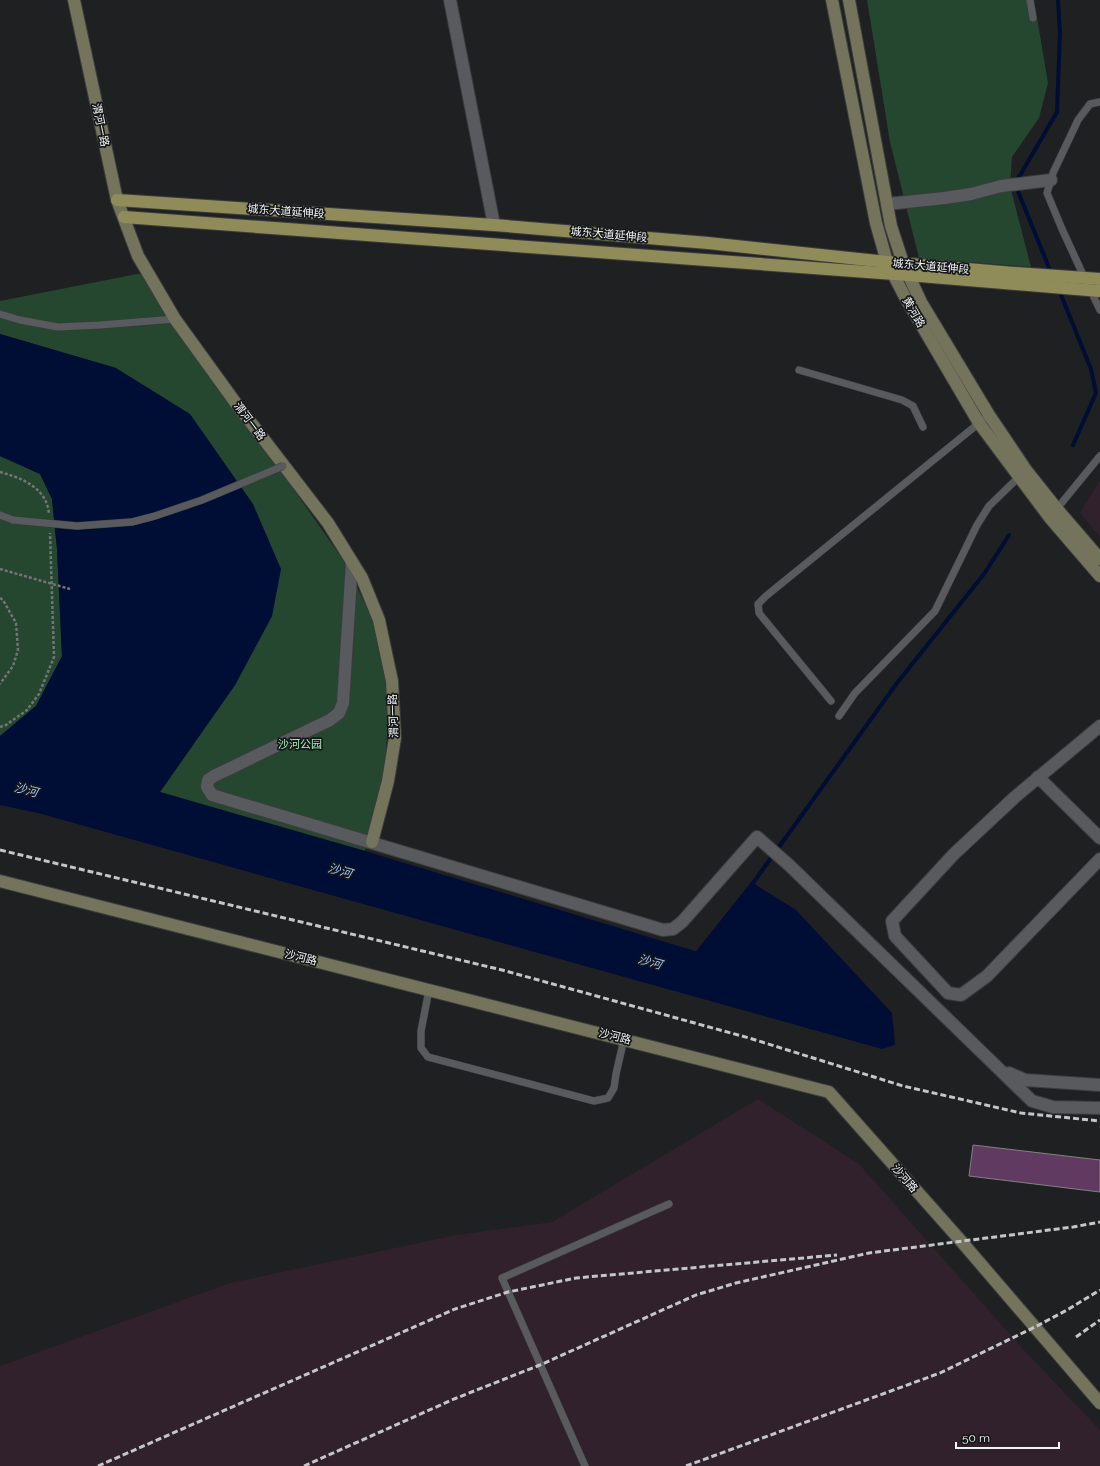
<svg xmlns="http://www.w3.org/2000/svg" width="1100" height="1466" viewBox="0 0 1100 1466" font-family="Raleway,'Noto Sans SC',sans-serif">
<rect width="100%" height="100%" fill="#1e2022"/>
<g fill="#30212d">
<polygon points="1100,480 1100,537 1080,513"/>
<polygon points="758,1099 859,1164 1024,1350 1100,1430 1100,1466 0,1466 0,1366 230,1283 456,1235 552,1222"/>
</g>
<g fill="#25462f">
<polygon points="867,0 1034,0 1048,83 1039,118 1012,157 1010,186 1031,267 919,258 890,142"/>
<polygon points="142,273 346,564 373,621 385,677 388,721 384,779 365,851 160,792 235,685 272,616 116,368 0,334 0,301"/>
<polygon points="0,456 40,474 52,499 57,549 62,657 36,706 0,736"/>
</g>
<polygon fill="#000d34" points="0,334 116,368 190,414 253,504 281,569 272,616 235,685 160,792 365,851 698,952 753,883 796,910 892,1013 895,1045 882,1049 38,813 0,805 0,736 36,706 62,656 57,549 52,499 40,474 0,456"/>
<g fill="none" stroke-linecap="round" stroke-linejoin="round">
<g stroke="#000d34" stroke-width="4">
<polyline points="1052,275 1015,184 1057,112 1060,33 1058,0"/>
<polyline points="1059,290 1091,369 1096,393 1073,445"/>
<polyline points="694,956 698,952 753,883 897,683 984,574 1009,535"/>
</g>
</g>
<polygon fill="#613a61" stroke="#838183" points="973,1145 1100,1160 1100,1192 969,1176"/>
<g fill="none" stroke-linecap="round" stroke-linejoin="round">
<g stroke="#3b3d3e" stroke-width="8">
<g id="lane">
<polyline points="1030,0 1033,18"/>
<polyline points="1085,279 1062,229 1047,193 1053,173 1078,120 1090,104 1100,102"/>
<polyline points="1090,289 1100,310"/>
<polyline points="0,314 20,320 58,327 100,325 175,319"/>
<polyline points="799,370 902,400 913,406 923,427"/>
<polyline points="1055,511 1100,456"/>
<polyline points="0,515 13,520"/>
<polyline points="831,701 759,613 758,604 766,596 989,415"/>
<polyline points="839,716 855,693 935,611 977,525 989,506 1021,475"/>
<polyline points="429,990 421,1031 421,1048 428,1057 594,1101 608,1098 614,1088 616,1074 624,1039"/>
<polyline points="585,1466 502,1278 669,1204"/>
</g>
</g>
<g stroke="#3b3d3e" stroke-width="14">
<g id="street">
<polyline points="450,0 494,225"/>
<polyline points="887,204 945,198 971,194 1001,186 1051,180"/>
<polyline points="352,562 343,703 339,713 330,720 214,776 208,780 207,787 212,795 663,930 673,929 682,922 757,837 789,865 1032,1101 1053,1107 1100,1108"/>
<polyline points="1100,726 1015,797 954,854 892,921 895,936 948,993 961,995 987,976 1100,859"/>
<polyline points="1038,777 1100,838"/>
<polyline points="1009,1073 1025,1080 1100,1085"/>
</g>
</g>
<g stroke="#3b3d3e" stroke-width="14">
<g id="secondary">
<polyline points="74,0 117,200 138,256 175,319 235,402 328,523 362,578 379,620 392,681 395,738 388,781 372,842"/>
<polyline points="832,0 876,223 887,262 905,297 979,423 1050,518 1100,576"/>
<polyline points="849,0 891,226 903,263 921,302 989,415 1026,470 1057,509 1100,559"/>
<polyline points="0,881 829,1092 961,1241 1100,1403"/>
</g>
</g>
<g stroke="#3b3d3e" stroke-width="14">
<g id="primary">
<polyline points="117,200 494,225 708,243 887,262 1002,272 1100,279"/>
<polyline points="124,217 908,275 1100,291"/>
</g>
</g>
<g stroke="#737577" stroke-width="2.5" stroke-dasharray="3 2" stroke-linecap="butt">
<path d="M0 472C22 478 47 488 49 514"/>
<polyline points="0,598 3,600 16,623 18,650 13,666 0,684"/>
<polyline points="0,727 6,725 27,710 39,694 54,657 50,533"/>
</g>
<use href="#lane" stroke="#585a5d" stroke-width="7"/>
<use href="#street" stroke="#585a5d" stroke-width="12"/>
<use href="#secondary" stroke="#74735b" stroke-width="12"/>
<use href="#primary" stroke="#8f8c59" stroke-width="12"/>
<g stroke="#c4c6c8" stroke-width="3" stroke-dasharray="6 3" stroke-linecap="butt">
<polyline points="0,850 502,970 749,1038 903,1086 1021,1113 1100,1121"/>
<polyline points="1076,1337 1100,1320"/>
<polyline points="98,1466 455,1309 508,1292 576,1278 837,1255"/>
<polyline points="304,1466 454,1399 540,1365 696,1295 736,1283 869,1253 1073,1227 1100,1222"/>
<polyline points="686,1466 940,1373 1035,1327 1067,1310 1100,1290"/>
</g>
<g stroke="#3b3d3e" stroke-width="8" stroke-linecap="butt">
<polyline id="lane-bridge" points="13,520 77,526 132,522 155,516 202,500 283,466"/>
</g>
<polyline stroke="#737577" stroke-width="2.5" stroke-dasharray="3 2" stroke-linecap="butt" points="0,569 70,589"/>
<use href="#lane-bridge" stroke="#585a5d" stroke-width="7"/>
</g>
<g text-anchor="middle" stroke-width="3.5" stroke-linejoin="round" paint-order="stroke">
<g font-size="11" fill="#f2f4f5" stroke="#151719">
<text transform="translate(101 125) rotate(78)" y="4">渭河一路</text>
<text transform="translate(286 211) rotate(4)" y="4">城东大道延伸段</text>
<text transform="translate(609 234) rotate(5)" y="4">城东大道延伸段</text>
<text transform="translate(931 266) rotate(5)" y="4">城东大道延伸段</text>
<text transform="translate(914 312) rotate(60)" y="4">黄河路</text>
<text transform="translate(250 421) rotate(53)" y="4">渭河一路</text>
<text transform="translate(393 716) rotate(-92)" y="4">渭河一路</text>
<text transform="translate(301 957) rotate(14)" y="4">沙河路</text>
<text transform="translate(615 1036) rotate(14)" y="4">沙河路</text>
<text transform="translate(905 1178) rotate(49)" y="4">沙河路</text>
</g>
<g font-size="11" fill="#a5f4bb" stroke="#151719">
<text x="300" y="748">沙河公园</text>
</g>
<g font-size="12" font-style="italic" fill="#a2c3fb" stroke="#151719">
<text transform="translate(26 790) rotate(14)" y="4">沙河</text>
<text transform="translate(340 871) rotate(16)" y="4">沙河</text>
<text transform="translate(650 962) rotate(16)" y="4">沙河</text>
</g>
</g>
<path d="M956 1442v6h103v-6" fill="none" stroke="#f2f4f5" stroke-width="2"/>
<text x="962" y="1442" font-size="12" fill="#f2f4f5" stroke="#151719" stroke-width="3" paint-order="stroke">50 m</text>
</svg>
